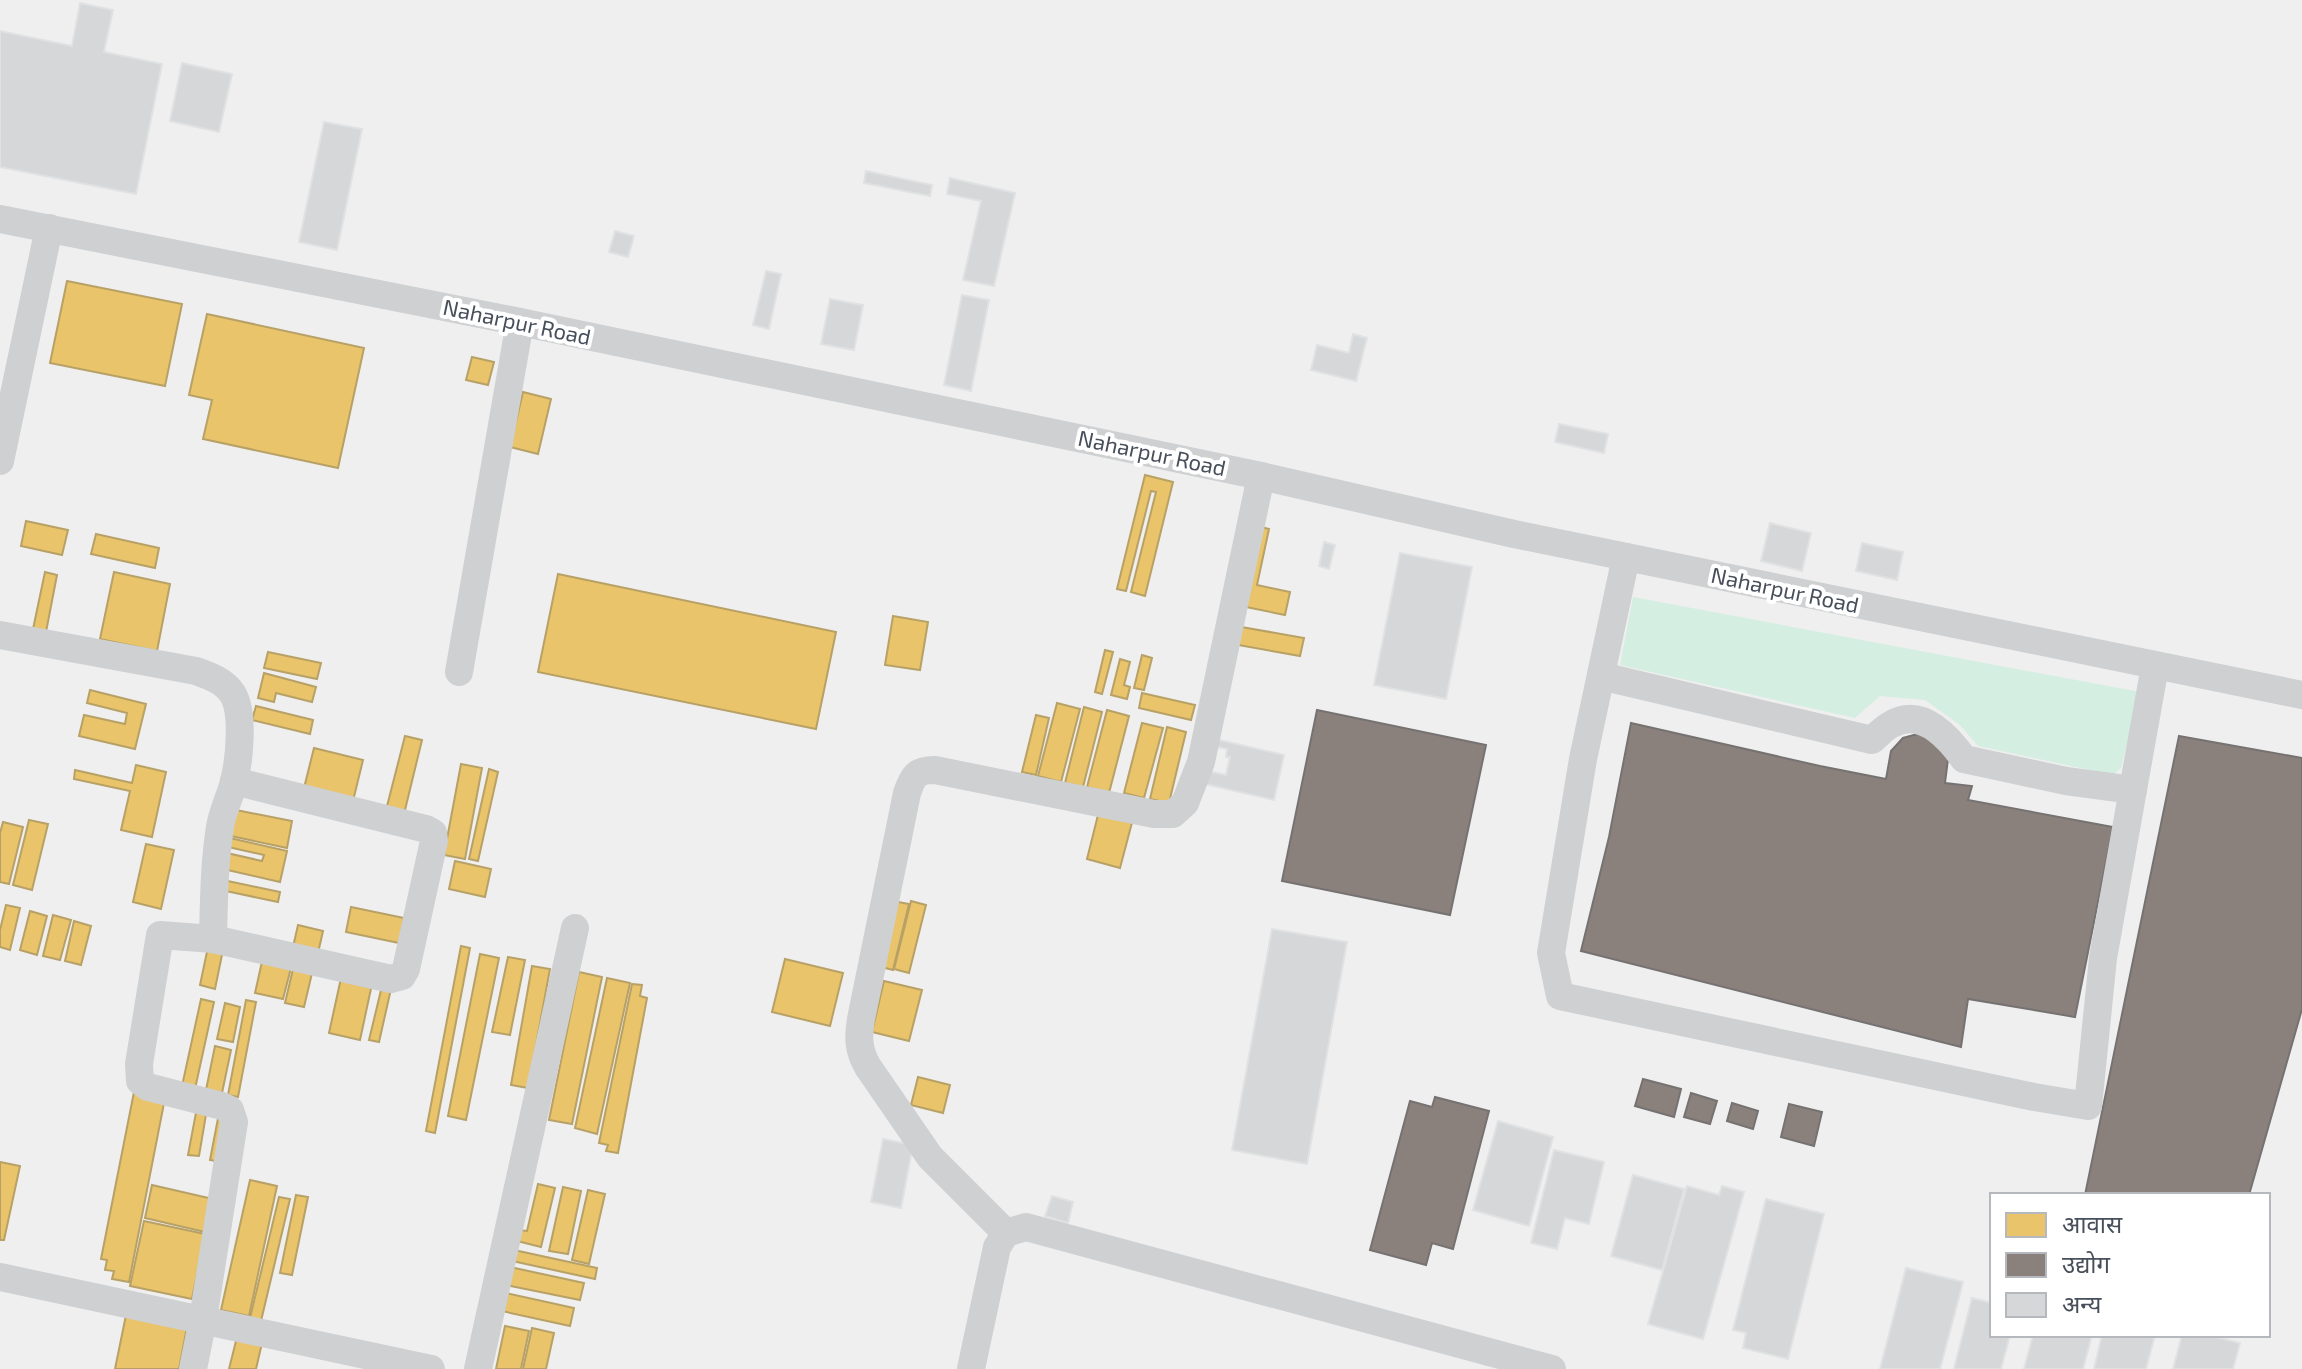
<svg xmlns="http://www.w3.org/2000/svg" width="2302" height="1369" viewBox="0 0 2302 1369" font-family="'Exo 2','Noto Sans Devanagari',sans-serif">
<rect width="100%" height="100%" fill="#efefef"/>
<polygon fill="#d4eee1" points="1633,597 2140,692 2121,768 2113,775 1978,746 1960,725 1925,700 1880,696 1855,718 1620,665"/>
<g fill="#e9c46a" stroke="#b8a166" stroke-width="2">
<polygon points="67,281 182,304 165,386 50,363"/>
<polygon points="207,314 364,348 338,468 203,439 212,400 189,395"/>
<polygon points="472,357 494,362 488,385 466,380"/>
<polygon points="523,392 551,399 538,454 510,447"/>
<polygon points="1145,475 1173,482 1145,596 1131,592 1156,492 1151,491 1126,591 1117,589"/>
<polygon points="26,521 68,530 62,555 21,546"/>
<polygon points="1253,525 1269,529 1257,585 1290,592 1285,615 1236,605"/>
<polygon points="96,534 159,548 155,568 91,554"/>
<polygon points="45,572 57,575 46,632 33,629"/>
<polygon points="114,572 170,584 157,651 100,639"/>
<polygon points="558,574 836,632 816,729 538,672"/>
<polygon points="893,616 928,622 920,670 885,665"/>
<polygon points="1230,625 1304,638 1300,656 1227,643"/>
<polygon points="1105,650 1113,652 1102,694 1095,692"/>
<polygon points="268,652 321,663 317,679 264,668"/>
<polygon points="1142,655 1152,658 1144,690 1134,688"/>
<polygon points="1120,659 1130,662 1124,685 1130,687 1127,699 1111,695"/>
<polygon points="264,673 316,687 312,702 276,693 274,702 258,698"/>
<polygon points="90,690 146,704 135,749 79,736 84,715 125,724 127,713 87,703"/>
<polygon points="1142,693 1195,705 1191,720 1139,708"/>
<polygon points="1057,703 1080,709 1061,782 1038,776"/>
<polygon points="256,706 313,720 310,734 252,720"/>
<polygon points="1084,707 1102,712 1083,787 1065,783"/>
<polygon points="1107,710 1129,716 1109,793 1087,787"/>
<polygon points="1036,715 1049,718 1036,775 1022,772"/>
<polygon points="1142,723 1163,728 1144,798 1124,793"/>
<polygon points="1167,727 1186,732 1169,803 1150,799"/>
<polygon points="405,736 422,740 404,814 386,810"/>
<polygon points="314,748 363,760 352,805 303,792"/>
<polygon points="461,764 482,768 465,859 444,855"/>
<polygon points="136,765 166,772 152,837 121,830 130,791 74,779 75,770 132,783"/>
<polygon points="489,769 498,772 478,861 469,859"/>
<polygon points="1100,807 1134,815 1120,868 1087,859"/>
<polygon points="236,810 292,821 287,848 231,836"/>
<polygon points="29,820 48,824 32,890 13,885"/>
<polygon points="3,822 23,827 9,884 0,882 0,833"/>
<polygon points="230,838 287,851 280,882 223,869 227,853 262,861 264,855 228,847"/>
<polygon points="146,844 174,850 161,909 133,902"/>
<polygon points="455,861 491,869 485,897 449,889"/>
<polygon points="223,880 280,892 278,902 221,890"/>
<polygon points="893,901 909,904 893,970 877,966"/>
<polygon points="911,901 926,905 909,973 894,969"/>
<polygon points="6,905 20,908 10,950 0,947 0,930"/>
<polygon points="351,907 404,918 399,943 346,932"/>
<polygon points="30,911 47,916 37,955 20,950"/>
<polygon points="53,915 71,920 60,960 43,956"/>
<polygon points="74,921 91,926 81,965 65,961"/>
<polygon points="298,925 323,931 318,953 293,947"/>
<polygon points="461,946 470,948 435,1133 426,1131"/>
<polygon points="208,947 223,950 215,989 200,985"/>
<polygon points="480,954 499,958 466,1120 448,1116"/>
<polygon points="263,957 292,964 283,999 255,993"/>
<polygon points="508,957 525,960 510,1035 492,1032"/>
<polygon points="785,959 843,973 830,1026 772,1012"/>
<polygon points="294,965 313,969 304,1007 285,1003"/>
<polygon points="532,966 550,969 528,1088 511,1085"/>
<polygon points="579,972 602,977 572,1124 549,1120"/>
<polygon points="341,978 372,984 360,1040 329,1033"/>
<polygon points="607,978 630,983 597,1134 575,1128"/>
<polygon points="884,981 922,990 909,1041 872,1032"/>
<polygon points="632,984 642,985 640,996 647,998 618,1153 606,1151 608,1145 599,1143"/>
<polygon points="382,986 391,989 379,1042 369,1040"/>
<polygon points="201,999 214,1002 195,1089 182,1086"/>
<polygon points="246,1000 256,1002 238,1097 228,1095"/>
<polygon points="225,1003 240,1007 233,1042 217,1039"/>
<polygon points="215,1046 231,1050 222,1093 206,1090"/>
<polygon points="918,1077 950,1085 943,1113 911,1105"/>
<polygon points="135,1087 166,1093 129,1282 112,1279 114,1271 105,1270 107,1260 101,1259"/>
<polygon points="198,1102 208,1103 199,1156 188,1155"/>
<polygon points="219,1113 230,1116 221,1162 210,1160"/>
<polygon points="0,1162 20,1166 4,1240 0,1240"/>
<polygon points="250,1180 277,1186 249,1316 221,1310"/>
<polygon points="538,1184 555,1188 541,1247 517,1241 519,1230 527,1231"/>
<polygon points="152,1185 213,1199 205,1232 145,1218"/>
<polygon points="563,1187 581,1191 568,1254 549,1251"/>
<polygon points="588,1190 605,1194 589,1264 572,1260"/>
<polygon points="296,1195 308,1197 292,1275 280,1273"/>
<polygon points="279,1197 290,1199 261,1321 250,1318"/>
<polygon points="144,1221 205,1234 192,1299 130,1286"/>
<polygon points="514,1250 597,1268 595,1279 512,1261"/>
<polygon points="510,1267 584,1283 580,1300 506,1285"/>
<polygon points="501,1292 574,1308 570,1326 497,1310"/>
<polygon points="126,1315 187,1327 179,1369 115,1369"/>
<polygon points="505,1326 529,1331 521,1369 496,1369"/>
<polygon points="532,1328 554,1333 546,1369 523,1369"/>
<polygon points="237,1337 262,1343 256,1369 229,1369"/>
</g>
<g fill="#8a817c" stroke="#767272" stroke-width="2">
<polygon points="1317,710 1486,745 1450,915 1282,881"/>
<polygon points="1631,723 1820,766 1886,779 1891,751 1903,738 1921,733 1938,743 1948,759 1945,783 1972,786 1968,800 2113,827 2075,1017 1968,999 1961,1047 1581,951 1609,837"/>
<polygon points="2179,736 2302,758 2302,1009 2249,1195 2085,1195"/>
<polygon points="1643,1079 1681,1089 1674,1117 1635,1106"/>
<polygon points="1691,1093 1717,1101 1710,1124 1684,1117"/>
<polygon points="1435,1097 1489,1111 1453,1249 1432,1243 1426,1265 1370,1250 1410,1101 1432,1107"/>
<polygon points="1732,1103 1758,1111 1753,1129 1727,1121"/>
<polygon points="1789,1104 1822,1112 1814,1146 1781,1137"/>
</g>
<g fill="#d6d7d9" stroke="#e0e1e2" stroke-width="2">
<polygon points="80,3 113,10 104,52 162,64 136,194 0,167 0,31 72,46"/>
<polygon points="182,63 232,74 219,132 170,121"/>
<polygon points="324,122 362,129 337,250 299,242"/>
<polygon points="866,171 932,185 930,196 864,183"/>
<polygon points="950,178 1015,193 994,286 963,280 981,201 947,194"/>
<polygon points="615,231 634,236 628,257 609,252"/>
<polygon points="766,271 781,274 769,329 753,325"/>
<polygon points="962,295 989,300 971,391 944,385"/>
<polygon points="830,299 863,305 854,350 821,344"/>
<polygon points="1353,334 1367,338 1356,381 1311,370 1317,345 1349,353"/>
<polygon points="1559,424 1608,434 1604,453 1555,442"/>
<polygon points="1770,523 1811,533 1802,571 1761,561"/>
<polygon points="1324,542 1335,545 1329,569 1319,566"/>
<polygon points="1862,543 1903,552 1897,580 1856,571"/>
<polygon points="1400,553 1472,567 1446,699 1374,685"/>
<polygon points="1215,739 1284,755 1274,800 1205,784 1208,771 1226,775 1230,757 1226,757 1227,749 1213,746"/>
<polygon points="1272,929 1347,942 1307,1164 1232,1150"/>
<polygon points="1498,1121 1553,1137 1529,1226 1473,1210"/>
<polygon points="883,1139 913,1145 901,1208 871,1202"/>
<polygon points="1554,1150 1604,1162 1589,1224 1565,1218 1557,1249 1531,1243"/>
<polygon points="1633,1175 1684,1189 1662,1270 1611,1256"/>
<polygon points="1687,1186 1719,1195 1722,1186 1744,1192 1703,1339 1648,1324"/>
<polygon points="1052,1196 1073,1202 1068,1223 1045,1216"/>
<polygon points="1766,1199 1824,1214 1788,1359 1743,1348 1746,1333 1733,1330"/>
<polygon points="1906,1268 1963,1282 1940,1369 1880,1369"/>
<polygon points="1972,1298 1992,1303 1992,1335 2010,1335 2001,1369 1954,1369"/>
<polygon points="2033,1335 2092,1335 2083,1369 2024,1369"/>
<polygon points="2102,1335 2155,1335 2146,1369 2094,1369"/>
<polygon points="2182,1335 2209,1335 2240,1343 2233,1369 2173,1369"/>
</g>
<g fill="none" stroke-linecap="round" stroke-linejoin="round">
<g stroke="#ced0d2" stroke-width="28">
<polyline points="0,219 520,322 1261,476 1514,534 2302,695"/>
<polyline points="0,461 49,228"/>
<polyline points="1626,557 1583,759 1551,953 1560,996 2034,1097 2088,1106 2103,958 2155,666"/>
<path d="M0 635 196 671C210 676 224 681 232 693 245 712 239 764 233 785 229 799 222 813 220 827 214 865 214 901 213 939"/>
<polyline points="459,672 520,322"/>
<path d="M1601 676 1872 740C1878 735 1885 727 1892 724 1922 707 1949 738 1964 759L2066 781 2133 790"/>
<path d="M1006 1233 930 1157 868 1067C858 1050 858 1037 861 1019L907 793C913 776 916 770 935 770L1154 814H1173L1185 803 1201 762 1261 476"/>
<polyline points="0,1277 431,1369"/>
<polyline points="193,1369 203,1319 234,1122 230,1110 222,1106 148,1087 140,1081 139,1064 160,935 213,939 391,979 402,976 406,969 434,841 433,833 426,829 234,781"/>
<polyline points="478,1369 575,928"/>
<polyline points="971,1369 997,1247 1006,1233 1026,1227 1552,1369"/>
</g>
</g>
<g text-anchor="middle" stroke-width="8" stroke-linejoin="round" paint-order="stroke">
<g font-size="22" fill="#474f5b" stroke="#fff">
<text transform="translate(517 322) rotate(12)" y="8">Naharpur Road</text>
<text transform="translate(1152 453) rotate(12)" y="8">Naharpur Road</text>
<text transform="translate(1785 590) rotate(12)" y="8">Naharpur Road</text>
</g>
</g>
<rect x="1990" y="1193" width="280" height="144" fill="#ffffff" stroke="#b5b9bd" stroke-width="2"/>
<rect x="2006" y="1213" width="40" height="24" fill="#e9c46a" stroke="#b5b9bd" stroke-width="2"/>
<text x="2062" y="1233" font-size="24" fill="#474f5b">आवास</text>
<rect x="2006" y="1253" width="40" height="24" fill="#8a817c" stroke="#b5b9bd" stroke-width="2"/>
<text x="2062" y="1273" font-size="24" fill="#474f5b">उद्योग</text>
<rect x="2006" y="1293" width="40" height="24" fill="#d6d7d9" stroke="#b5b9bd" stroke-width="2"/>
<text x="2062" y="1313" font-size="24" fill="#474f5b">अन्य</text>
</svg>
